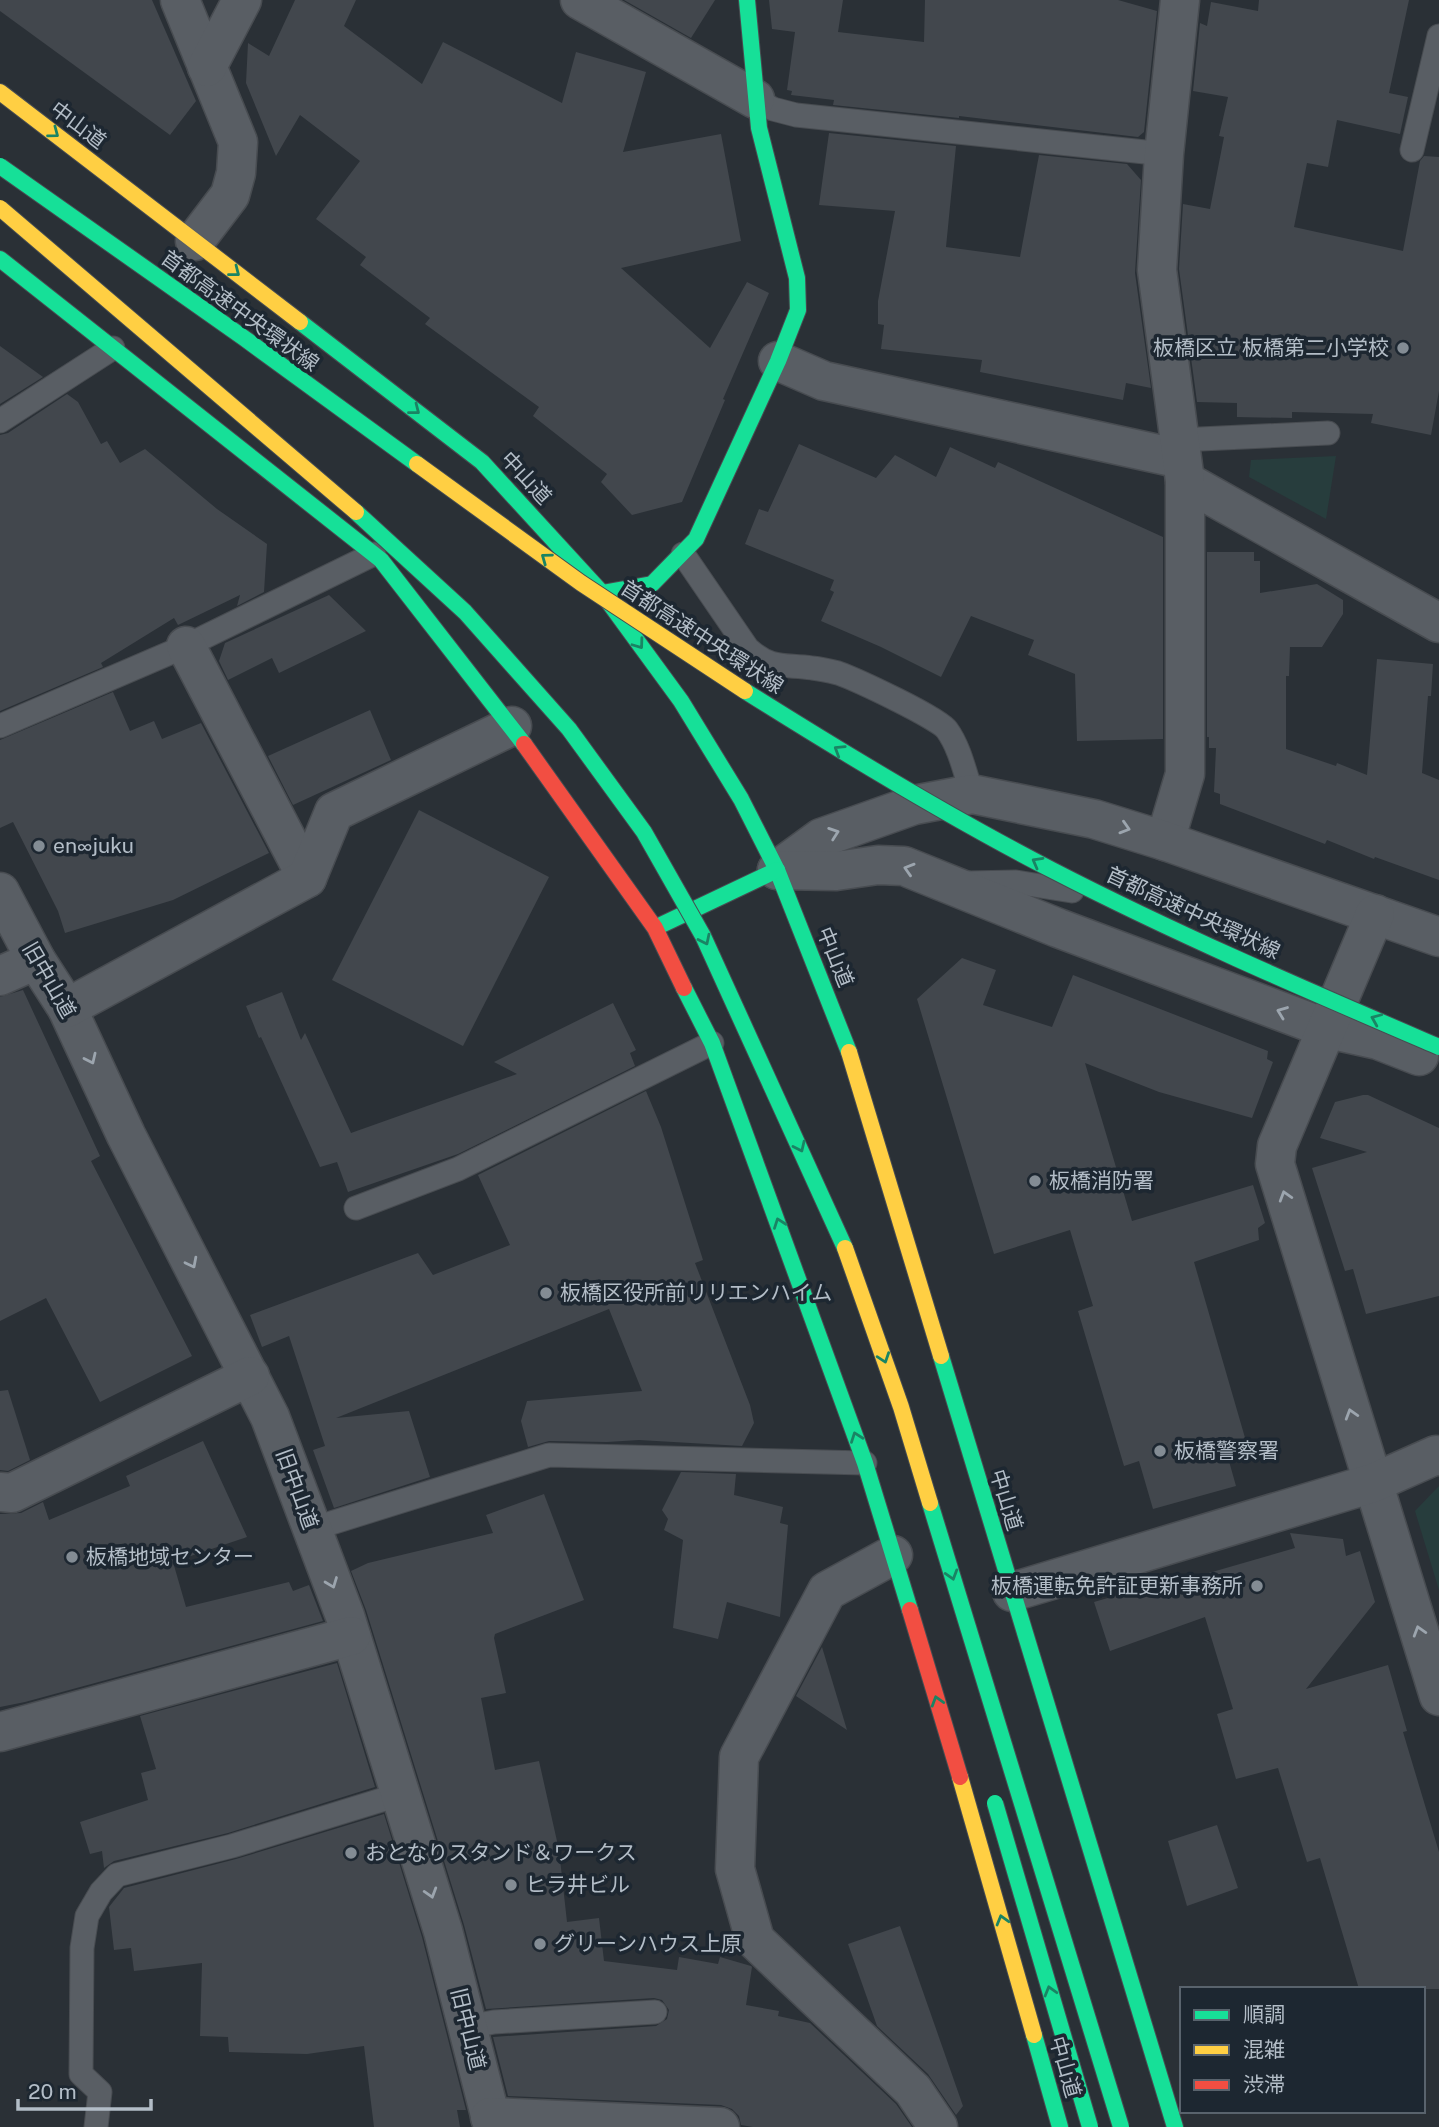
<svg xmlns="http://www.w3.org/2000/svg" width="1439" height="2127" viewBox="0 0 1439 2127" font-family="'Public Sans','Noto Sans JP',sans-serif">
<rect width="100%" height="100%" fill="#2a3036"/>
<g fill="#273d3d">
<polygon points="1336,456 1326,519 1249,477 1251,460"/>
<polygon points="1439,1486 1439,1590 1415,1511"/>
</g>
<g fill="#42474d">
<polygon points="0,0 152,0 196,101 170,135 0,11"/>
<polygon points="295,0 356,0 344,26 422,84 443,42 562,103 576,52 646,72 623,152 721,134 741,241 621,268 710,348 747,282 769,293 723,399 725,400 682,502 632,515 601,482 607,474 533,416 539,407 425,324 430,318 360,265 366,257 316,219 360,161 300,115 276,156 246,83 248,43 269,56"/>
<polygon points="624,0 715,0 691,38"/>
<polygon points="769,0 843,0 838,32 924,42 925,0 1118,0 1157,11 1144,132 1138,137 959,116 959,118 833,105 834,100 791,95 792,91 787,90 795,32 772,29"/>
<polygon points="1259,0 1409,0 1389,93 1408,97 1400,134 1337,120 1328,167 1307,163 1294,227 1403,251 1420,161 1424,156 1439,157 1439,391 1431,435 1371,423 1373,414 1292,412 1292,418 1237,417 1237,403 1197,402 1179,269 1183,204 1210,209 1224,137 1219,136 1228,97 1193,91 1200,23 1207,26 1211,2 1258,11"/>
<polygon points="829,133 956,146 946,247 1020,257 1039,155 1127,164 1141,180 1135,273 1151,388 1126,383 1123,400 980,372 982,360 881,349 884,325 878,324 878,301 895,211 819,205"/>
<polygon points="0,346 43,377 0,404"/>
<polygon points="67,394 78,402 101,444 107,441 120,463 145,449 217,509 267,544 264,592 237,606 240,595 178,625 174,618 101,663 103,667 0,711 0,435 8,433"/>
<polygon points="799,444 876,478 895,455 936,477 950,447 995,468 998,462 1163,537 1163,739 1077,741 1075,674 1028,655 1034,640 971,616 941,677 881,647 821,621 834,592 830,590 834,580 745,544 759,509 768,512"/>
<polygon points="1207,552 1254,552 1254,561 1260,561 1260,593 1317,584 1343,600 1343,614 1322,647 1290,647 1289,676 1286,676 1286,749 1336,766 1337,763 1367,775 1377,659 1433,664 1431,696 1428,696 1422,773 1439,780 1439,880 1375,857 1374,859 1327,840 1325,844 1220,804 1220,794 1214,792 1216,748 1209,748 1209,737 1207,737"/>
<polygon points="329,595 366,631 279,673 272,658 228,680 219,661 225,643"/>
<polygon points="113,692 130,731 154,721 162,739 201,723 269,853 173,900 65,933 58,911 13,822 0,828 0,740"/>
<polygon points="370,710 391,760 293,805 268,756"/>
<polygon points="419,810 549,877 463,1046 332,980"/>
<polygon points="962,958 996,970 983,1005 1052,1027 1073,975 1268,1051 1267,1059 1273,1062 1252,1118 1159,1092 1085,1063 1132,1221 1253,1185 1265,1223 1258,1228 1259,1240 1194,1262 1248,1448 1227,1454 1236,1486 1153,1509 1139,1461 1124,1466 1078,1311 1093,1306 1070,1230 994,1254 917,999"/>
<polygon points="23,990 100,1156 91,1161 192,1356 100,1402 46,1298 0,1321 0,997"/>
<polygon points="282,992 301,1040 305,1033 351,1133 517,1074 494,1062 613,1003 636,1050 630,1053 635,1066 458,1154 348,1192 337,1162 320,1167 261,1037 259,1038 246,1006"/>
<polygon points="646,1091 661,1127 703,1260 695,1263 750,1405 754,1423 742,1446 639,1440 607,1442 549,1441 528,1447 521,1421 527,1401 642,1391 609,1309 336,1418 409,1411 430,1477 334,1508 313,1450 325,1446 289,1336 262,1347 250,1315 418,1253 433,1275 510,1245 478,1175"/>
<polygon points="1363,1095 1368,1095 1439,1128 1439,1296 1366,1314 1353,1269 1345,1271 1312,1168 1367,1152 1320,1138 1335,1102"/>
<polygon points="8,1390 30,1460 8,1471 0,1470 0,1391"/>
<polygon points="203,1441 247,1537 173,1562 186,1607 289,1582 293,1591 309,1585 323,1621 25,1702 0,1707 0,1514 21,1513 43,1502 49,1520 130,1486 126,1476"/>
<polygon points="681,1472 736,1474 734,1495 783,1507 780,1523 788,1525 780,1617 727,1602 718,1639 673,1628 683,1540 664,1530 668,1519 662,1510"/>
<polygon points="544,1494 584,1600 495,1634 494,1638 506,1693 481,1698 495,1770 539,1761 559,1850 567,1922 599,1918 604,1961 677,1970 679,1957 718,1964 720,1957 751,1966 752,1967 746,2005 779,2011 778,2016 810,2023 896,2104 912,2127 753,2127 741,2125 739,2116 732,2109 721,2105 508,2096 493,2037 656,2026 667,2019 669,2010 662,2000 654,1998 486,2009 464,1925 366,1610 351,1571 368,1563 493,1533 486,1515"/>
<polygon points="1290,1533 1343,1539 1346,1556 1360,1551 1375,1602 1306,1689 1388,1665 1407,1731 1403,1732 1439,1852 1439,1989 1359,1989 1320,1858 1307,1862 1278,1768 1236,1779 1217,1714 1233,1709 1205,1617 1110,1651 1094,1602 1159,1583 1160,1587 1295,1548"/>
<polygon points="822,1647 847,1730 796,1696"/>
<polygon points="337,1663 375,1787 228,1833 114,1861 104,1868 102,1851 90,1854 80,1822 148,1800 141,1773 156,1769 140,1716"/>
<polygon points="384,1814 422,1937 466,2110 457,2110 460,2127 374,2127 364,2046 307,2054 229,2052 228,2037 200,2036 202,1963 134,1971 131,1948 114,1950 109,1907 124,1888 236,1859"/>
<polygon points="1217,1825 1238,1888 1187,1906 1168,1841"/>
<polygon points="900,1926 963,2106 956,2115 928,2074 877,2026 848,1944"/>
</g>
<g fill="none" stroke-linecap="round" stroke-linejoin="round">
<g stroke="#484c51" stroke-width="25">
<g id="lane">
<polyline points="755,99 773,109 796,115 1164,154"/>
<polyline points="1412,150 1439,36"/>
<polyline points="0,421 113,348"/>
<polyline points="1179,440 1328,433"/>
<path d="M683 554 748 649C772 670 784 664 812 668 821 669 830 671 838 673 855 679 939 718 947 730 960 748 965 773 972 794"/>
<polyline points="0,726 186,646 374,554"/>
<polyline points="967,883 1016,882 1072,891"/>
<polyline points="356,1208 458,1169 712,1043"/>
<polyline points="312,1529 549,1455 865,1463"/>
<polyline points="468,2027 494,2022 655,2012"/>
<polyline points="96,2127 100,2092 81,2074 82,1948 87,1916 101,1892 117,1875 232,1846 401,1794"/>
</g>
</g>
<g stroke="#484c51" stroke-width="41">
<g id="street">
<polyline points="180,0 238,142 236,173 230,195 195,241"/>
<polyline points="580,0 755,99"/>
<polyline points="207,67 242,0"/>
<polyline points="778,361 824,381 1181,459"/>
<polyline points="1185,481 1439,623"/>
<polyline points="186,646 307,878"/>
<polyline points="1165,841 1185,774 1185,481 1157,270 1164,154 1180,0"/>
<polyline points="777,870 821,838 914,805 972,794 1094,819 1165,841 1439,937"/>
<polyline points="777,870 836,871 878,865 904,866 1058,928 1328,1029 1378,1040 1419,1056"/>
<polyline points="0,892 36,960 67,1008 126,1135 270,1417 345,1616 443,1931 493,2127"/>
<polyline points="1375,914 1277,1146 1275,1164 1439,1696"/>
<polyline points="0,976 36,960"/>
<polyline points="67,1008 307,878 334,812 512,726"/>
<polyline points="0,1492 12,1493 250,1376"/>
<polyline points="893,1555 827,1591 739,1757 735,1869 755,1940 913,2090 938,2127"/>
<polyline points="1012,1592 1373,1483 1436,1455 1439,1456"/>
<polyline points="0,1732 351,1636"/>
<polyline points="490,2117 720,2127"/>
</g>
</g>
<g stroke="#484c51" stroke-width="18">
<g id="fast">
<polyline points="0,259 381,560 524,744"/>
<polyline points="300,322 482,462 602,593 681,701 741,799 777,870 849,1052"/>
<polyline points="602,593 652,584 696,539 778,361 798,310 797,278 759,128 747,0"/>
<polyline points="659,926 777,870"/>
<polyline points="684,988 712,1043 865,1463 910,1610"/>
<polyline points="941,1356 1175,2127"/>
<polyline points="1034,2035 1060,2127"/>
</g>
</g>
<g stroke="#484c51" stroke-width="18">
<g id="slow">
<polyline points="0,92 300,322"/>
<polyline points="849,1052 941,1356"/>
<polyline points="960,1777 1034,2035"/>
</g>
</g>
<g stroke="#484c51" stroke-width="18">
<g id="jam">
<polyline points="524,744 655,928 684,988"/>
<polyline points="910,1610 960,1777"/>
</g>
</g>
<use href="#lane" stroke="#595e64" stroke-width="23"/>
<use href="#street" stroke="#595e64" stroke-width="38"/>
<use href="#fast" stroke="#16e098" stroke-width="16"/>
<use href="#slow" stroke="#ffcf43" stroke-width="16"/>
<use href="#jam" stroke="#f24e42" stroke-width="16"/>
<g stroke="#464c51" stroke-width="18" stroke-linecap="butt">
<g id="fast-bridge">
<polyline points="0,166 244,338 417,464"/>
<polyline points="356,512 465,612 569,729 644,832 703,936 845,1248"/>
<path d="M745 691C845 754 947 816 1052 870 1178 935 1309 991 1439 1047"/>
<polyline points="930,1503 1121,2127"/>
<polyline points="995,1803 1090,2127"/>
</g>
</g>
<g stroke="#464c51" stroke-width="18" stroke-linecap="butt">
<g id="slow-bridge">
<polyline points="0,208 356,512"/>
<polyline points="417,464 581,583 745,691"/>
<polyline points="845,1248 901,1407 930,1503"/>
</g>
</g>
<use href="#fast-bridge" stroke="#16e098" stroke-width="16"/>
<use href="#slow-bridge" stroke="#ffcf43" stroke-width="16"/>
</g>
<defs><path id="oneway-chevron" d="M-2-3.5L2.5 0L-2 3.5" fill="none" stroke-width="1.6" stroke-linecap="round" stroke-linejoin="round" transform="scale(1.75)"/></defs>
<g stroke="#1a8464">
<use href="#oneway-chevron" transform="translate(54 133) rotate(37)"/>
<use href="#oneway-chevron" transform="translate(235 272) rotate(38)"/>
<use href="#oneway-chevron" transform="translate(415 410) rotate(38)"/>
<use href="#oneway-chevron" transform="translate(546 558) rotate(-144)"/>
<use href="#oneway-chevron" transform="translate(639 644) rotate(54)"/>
<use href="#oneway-chevron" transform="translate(839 750) rotate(-148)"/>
<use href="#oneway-chevron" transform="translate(1037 862) rotate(-151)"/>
<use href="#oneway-chevron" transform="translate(705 940) rotate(64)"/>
<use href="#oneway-chevron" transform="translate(1376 1019) rotate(-157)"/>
<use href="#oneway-chevron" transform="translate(800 1147) rotate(65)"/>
<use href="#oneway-chevron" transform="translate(779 1223) rotate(-110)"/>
<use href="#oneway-chevron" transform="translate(884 1358) rotate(71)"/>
<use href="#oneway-chevron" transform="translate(856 1437) rotate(-110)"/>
<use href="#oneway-chevron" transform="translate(952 1575) rotate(73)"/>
<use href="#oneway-chevron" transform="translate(937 1701) rotate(-107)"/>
<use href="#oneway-chevron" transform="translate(1002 1920) rotate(-106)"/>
<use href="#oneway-chevron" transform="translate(1050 1991) rotate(-106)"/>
</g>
<g stroke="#9ca5ae">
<use href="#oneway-chevron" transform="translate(1125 828) rotate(17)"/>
<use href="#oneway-chevron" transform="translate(834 833) rotate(-19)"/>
<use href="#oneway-chevron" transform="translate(909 869) rotate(-163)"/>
<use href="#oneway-chevron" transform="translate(1282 1012) rotate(-159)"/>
<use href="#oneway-chevron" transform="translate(91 1059) rotate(65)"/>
<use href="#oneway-chevron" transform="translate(1285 1196) rotate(-107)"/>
<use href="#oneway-chevron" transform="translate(192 1263) rotate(63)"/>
<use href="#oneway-chevron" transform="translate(1351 1414) rotate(-107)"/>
<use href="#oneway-chevron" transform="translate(332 1583) rotate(69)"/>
<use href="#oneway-chevron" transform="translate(1419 1631) rotate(-107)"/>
<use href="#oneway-chevron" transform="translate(431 1893) rotate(73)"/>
</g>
<g fill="#838c94" stroke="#1d2731" stroke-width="2.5">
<circle cx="1403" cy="348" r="7"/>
<circle cx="39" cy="846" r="7"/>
<circle cx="1035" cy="1181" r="7"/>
<circle cx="546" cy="1293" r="7"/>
<circle cx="1160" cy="1451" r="7"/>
<circle cx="72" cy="1557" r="7"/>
<circle cx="1257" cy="1586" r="7"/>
<circle cx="351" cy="1853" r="7"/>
<circle cx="511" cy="1885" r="7"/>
<circle cx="540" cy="1944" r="7"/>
</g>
<g text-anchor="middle" stroke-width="7" stroke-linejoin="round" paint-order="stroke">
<g font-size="21" fill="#b3bdc7" stroke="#1d2731">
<text transform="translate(78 125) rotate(37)" y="7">中山道</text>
<text transform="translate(240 311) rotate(36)" y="7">首都高速中央環状線</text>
<text transform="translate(526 478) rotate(47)" y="7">中山道</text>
<text transform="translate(702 637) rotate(33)" y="7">首都高速中央環状線</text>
<text transform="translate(1193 913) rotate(25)" y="7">首都高速中央環状線</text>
<text transform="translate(835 957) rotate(68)" y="7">中山道</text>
<text transform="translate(49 980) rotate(60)" y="7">旧中山道</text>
<text transform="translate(297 1489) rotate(70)" y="7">旧中山道</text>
<text transform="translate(1006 1500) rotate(73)" y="7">中山道</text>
<text transform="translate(468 2029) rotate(76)" y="7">旧中山道</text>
<text transform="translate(1065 2067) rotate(74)" y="7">中山道</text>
</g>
<g font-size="21" fill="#b3bdc7" stroke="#1d2731" text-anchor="start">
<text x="1389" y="355" text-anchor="end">板橋区立 板橋第二小学校</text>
<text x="53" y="853">en∞juku</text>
<text x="1049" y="1188">板橋消防署</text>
<text x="560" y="1300">板橋区役所前リリエンハイム</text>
<text x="1174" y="1458">板橋警察署</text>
<text x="86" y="1564">板橋地域センター</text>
<text x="1243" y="1593" text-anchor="end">板橋運転免許証更新事務所</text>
<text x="365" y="1860">おとなりスタンド＆ワークス</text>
<text x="525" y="1892">ヒラ井ビル</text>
<text x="554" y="1951">グリーンハウス上原</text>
</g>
</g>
<rect x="1180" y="1987" width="245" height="126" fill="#1d2731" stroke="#59636d" stroke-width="2"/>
<rect x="1194" y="2010" width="35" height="10" fill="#16e098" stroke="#59636d" stroke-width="2"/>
<text x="1243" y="2022" font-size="21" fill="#b3bdc7">順調</text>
<rect x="1194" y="2045" width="35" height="10" fill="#ffcf43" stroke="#59636d" stroke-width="2"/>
<text x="1243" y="2057" font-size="21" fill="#b3bdc7">混雑</text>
<rect x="1194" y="2080" width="35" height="10" fill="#f24e42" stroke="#59636d" stroke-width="2"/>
<text x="1243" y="2092" font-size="21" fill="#b3bdc7">渋滞</text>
<path d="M18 2099v10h133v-10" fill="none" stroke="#b3bdc7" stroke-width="3.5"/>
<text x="28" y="2099" font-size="21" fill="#b3bdc7" stroke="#1d2731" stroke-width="5" paint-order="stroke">20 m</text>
</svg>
